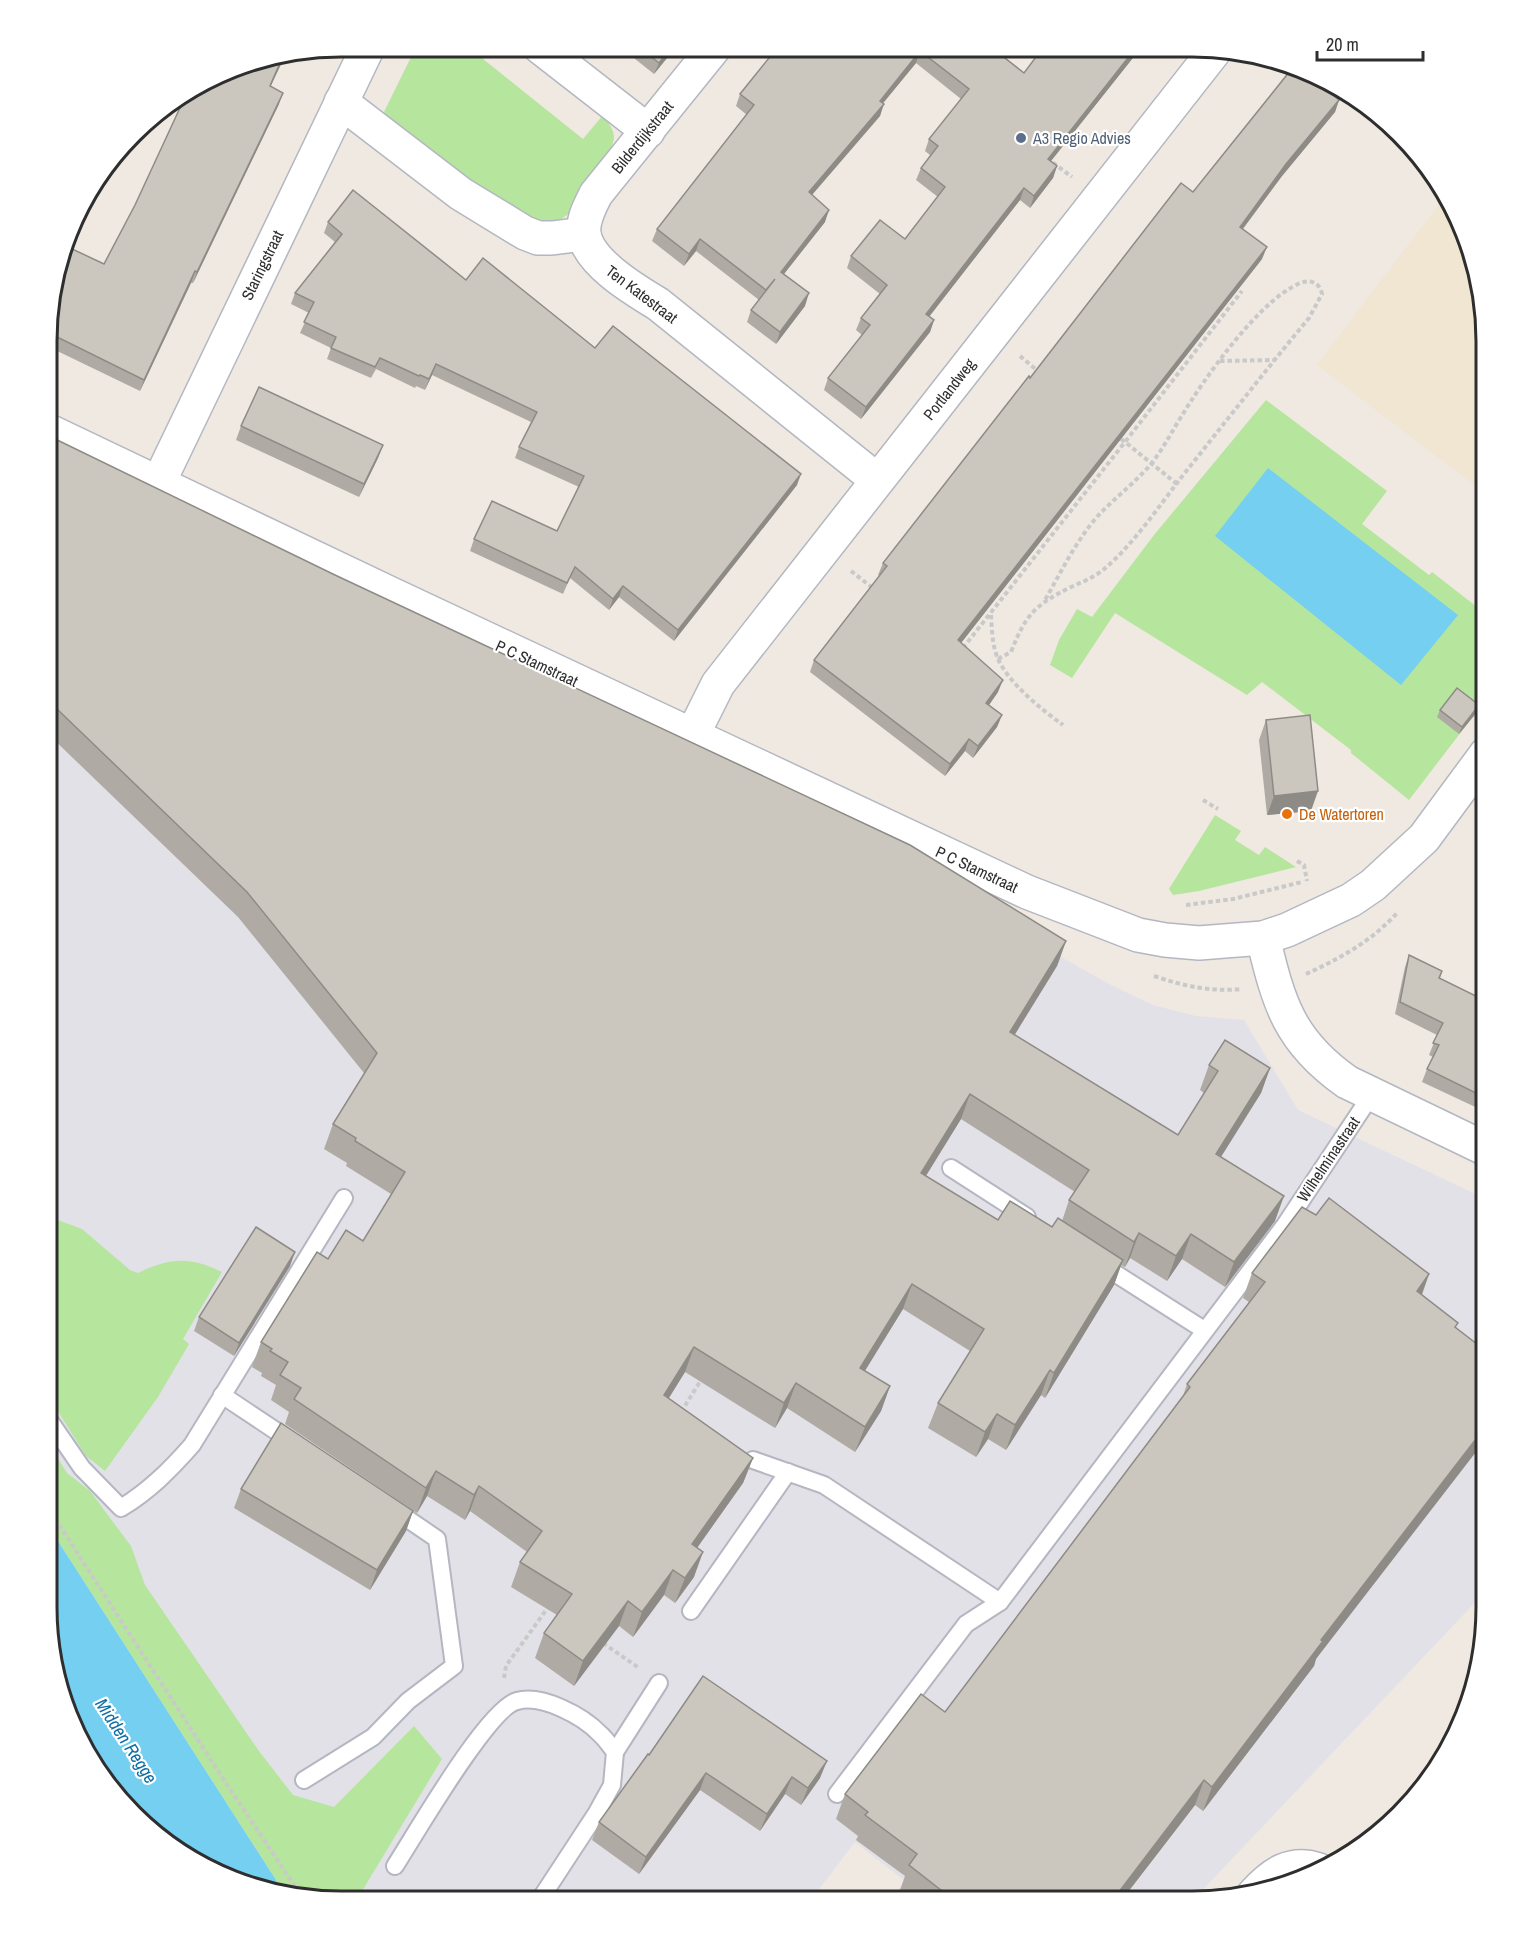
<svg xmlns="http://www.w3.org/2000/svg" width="1533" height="1948" viewBox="0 0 1533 1948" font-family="'Archivo Narrow',sans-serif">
<rect width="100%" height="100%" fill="#efe9e1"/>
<polygon fill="#e3e1e8" points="49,463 902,868 1111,985 1153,1005 1196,1016 1244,1020 1298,1110 1486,1199 1486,1591 1192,1901 910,1901 897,1891 905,1881 855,1842 810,1901 321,1901 47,1492"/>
<polygon fill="#f0e6d1" points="1447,194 1476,264 1486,340 1486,494 1317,365"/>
<g fill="#b6e59e">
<path d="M416 47H468L583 139 603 115C607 121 613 128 614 136 615 152 580 201 568 214L560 220 541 228 380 120Z"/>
<polygon points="1266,400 1387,491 1362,524 1429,575 1432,572 1486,614 1486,697 1478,710 1409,800 1351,753 1351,750 1262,682 1247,695 1115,613 1072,678 1050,665 1059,640 1077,609 1092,617 1154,535"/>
<polygon points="1215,815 1241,831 1235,840 1259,855 1265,847 1296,867 1199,891 1173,895 1169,889"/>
<path d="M47 1216 82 1229 130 1270 138 1273C170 1258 189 1256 222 1272L183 1339 189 1344 158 1397 105 1471 86 1456 47 1394Z"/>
<polygon points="47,1441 67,1473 90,1491 131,1546 145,1585 259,1751 293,1795 334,1807 414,1726 442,1759 356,1901 321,1901 285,1894 47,1524"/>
</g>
<g fill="#75cff0">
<polygon points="1268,468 1458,615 1401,685 1215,536"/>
<polygon points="47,1524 285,1894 247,1886 178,1852 132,1815 86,1754 57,1684 47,1608"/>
</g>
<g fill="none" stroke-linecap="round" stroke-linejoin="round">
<g stroke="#b4b7c1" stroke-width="20">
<g id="service">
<polyline points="951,1168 1027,1217"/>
<polyline points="1099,1263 1204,1330"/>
<polyline points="222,1395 294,1443"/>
<path d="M47 1417 82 1468 121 1508C149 1491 170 1470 192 1445L344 1198"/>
<polyline points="753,1460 824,1485 1000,1602"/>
<polyline points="691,1611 788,1472"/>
<polyline points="615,1752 659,1683"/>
<polyline points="304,1780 373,1737 408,1701 454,1666 437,1539 393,1509"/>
<polyline points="837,1794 966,1624 1000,1602 1285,1225 1372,1094"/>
<path d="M395 1866C415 1835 488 1708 517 1701 542 1694 583 1716 600 1734 606 1739 610 1746 615 1752L612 1785 596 1814 539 1901"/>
</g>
</g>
<g stroke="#b4b7c1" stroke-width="36">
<g id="minor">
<polyline points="540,47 648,131"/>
<path d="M714 48 596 194C590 206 582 220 584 234 589 263 635 290 658 304L877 480"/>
<polyline points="341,102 461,194 525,233 538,238 552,238 584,234"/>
<polyline points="158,484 368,47"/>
<polyline points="692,736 718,684 1216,49"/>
<path d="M1263 938C1279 1004 1289 1041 1347 1082L1486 1149"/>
<path d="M1254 1894C1272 1874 1291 1860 1319 1870"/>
</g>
</g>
<g stroke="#b4b7c1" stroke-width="36">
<polyline id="tertiary" points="49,431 391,594 1027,892 1138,935 1165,940 1199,943 1263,938 1287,930 1351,900 1373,885 1424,838 1486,754"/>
</g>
<g stroke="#c9c9c9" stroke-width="4" stroke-dasharray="4.5 3" stroke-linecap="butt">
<polyline points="1047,158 1072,177"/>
<polyline points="1020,356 1039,372"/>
<polyline points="1220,361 1274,360"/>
<polyline points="1177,484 1125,442 1242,291"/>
<polyline points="851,571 874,589"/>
<path d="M991 615C992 630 992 647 999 661 1011 685 1041 709 1063 725"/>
<polyline points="963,648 1125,442 1117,436"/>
<path d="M998 659 1011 652C1026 614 1035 605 1071 587 1082 582 1093 578 1103 570 1131 547 1158 508 1180 479 1223 425 1265 371 1309 318L1322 294C1319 281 1309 279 1298 284 1257 303 1204 379 1181 417 1171 433 1163 449 1151 464 1134 484 1113 499 1096 518 1075 543 1061 572 1045 600"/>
<polyline points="1203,800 1218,809"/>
<polyline points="1297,861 1304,865 1307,881"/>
<polyline points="1186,905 1233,899 1302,882"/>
<path d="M1306 974C1339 959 1372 941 1397 913"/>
<path d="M1154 976C1184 986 1210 992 1241 989"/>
<polyline points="681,1412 703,1377"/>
<polyline points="47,1506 220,1774 302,1897"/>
<polyline points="603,1643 639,1668"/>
<polyline points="504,1678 506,1666 549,1606"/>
</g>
<use href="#service" stroke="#fff" stroke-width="16"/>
<use href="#minor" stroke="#fff" stroke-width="33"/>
<use href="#tertiary" stroke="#fff" stroke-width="33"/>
</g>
<g fill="#afaba4" fill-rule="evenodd">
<polygon points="620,47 676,47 654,74"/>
<polygon points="777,48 992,48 1024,73 1042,49 1140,49 1051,161 1057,166 1053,178 1030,208 1020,200 929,316 934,320 930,332 861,419 824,390 828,378 862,335 856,330 861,318 880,294 847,268 851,256 905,239 938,197 916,180 921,168 930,155 925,151 929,139 961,99 916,63 883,103 880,116 812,195 825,222 784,274 805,306 776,344 747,322 751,310 759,300 696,251 684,266 652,241 657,229 747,115 736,106 740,94"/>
<polygon points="283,60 270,87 279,104 193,283 191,283 140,391 49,347 49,302 104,264"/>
<polygon points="1339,100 1335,112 1282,176 1243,229 1262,259 961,643 998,692 989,705 1002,715 997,727 973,758 965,751 945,776 810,672 814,660 879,576 878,575 883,563 1030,378 1193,192"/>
<polygon points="328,222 466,280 595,348 797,485 674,641 619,597 609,610 570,578 563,594 470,551 474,539 557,531 579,487 515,458 519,447 531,422 432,375 425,390 416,386 415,388 376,369 371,378 327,359 331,348 300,333 309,313 291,304 295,293 335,242 324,233"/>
<polygon points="1468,243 1476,264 1477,270 1462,259"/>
<polygon points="241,426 383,445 378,458 359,497 236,440"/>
<path d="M49 436 1066 941 1057 966 1014 1035 1178 1135 1204 1093 1200 1090 1209 1065 1270 1068 1261 1093 1221 1157 1275 1221 1225 1287 1182 1259 1167 1281 1130 1258 1125 1267 1121 1265 1114 1285 1045 1398 1041 1395 1006 1450 988 1439 976 1457 928 1428 938 1403 970 1351 903 1309 865 1371 890 1386 881 1411 855 1452 787 1408 775 1428 685 1372 669 1398 753 1458 743 1483 697 1548 694 1577 675 1603 664 1595 633 1637 619 1626 574 1686 535 1658 544 1633 557 1615 511 1587 520 1562 527 1552 470 1511 465 1520 427 1496 417 1513 285 1424 289 1412 271 1400 276 1385 261 1376 262 1373 252 1367 261 1342 328 1259 363 1241 391 1194 346 1166 347 1163 324 1149 333 1124 364 1073 238 917 48 734ZM961 1119 1075 1192 1069 1200 1062 1221 1052 1227 998 1220 926 1176Z"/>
<polygon points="1479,705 1477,712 1459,734 1437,717 1440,710"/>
<polygon points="1266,720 1311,811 1267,815 1259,740"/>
<polygon points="1409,955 1442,971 1440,978 1486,1001 1486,1112 1422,1082 1427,1069 1433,1057 1429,1055 1437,1035 1395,1014 1405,967"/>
<polygon points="1316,1215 1429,1274 1422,1295 1314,1666 1203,1811 1195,1805 1121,1901 914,1901 900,1890 905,1876 856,1840 858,1836 836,1819 845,1794 945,1712 1183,1396 1187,1384 1249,1302 1243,1298 1252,1273"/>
<polygon points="290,1266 234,1356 194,1331 199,1317"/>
<polygon points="241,1489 413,1511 406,1531 370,1590 234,1508"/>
<polygon points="649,1755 820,1778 801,1805 785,1794 760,1831 700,1790 639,1874 592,1840 599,1822"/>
</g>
<g fill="#8e8b86">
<polygon points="671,47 676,47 654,74 659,63"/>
<polygon points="1135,49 1140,49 1043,171 1048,159"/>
<polygon points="920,51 916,63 875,113 880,101"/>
<polygon points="283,56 283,60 265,98 270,86"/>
<polygon points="283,93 279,104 193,283 197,272"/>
<polygon points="1339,100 1335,112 1282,176 1235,239 1240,227 1286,164"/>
<polygon points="884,104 880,116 804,204 809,192"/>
<polygon points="1057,166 1053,178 1030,208 1034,196"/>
<polygon points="1024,188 1020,200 922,326 926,314"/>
<polygon points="829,210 825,222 776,284 781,272"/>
<polygon points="700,239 696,251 684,266 689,254"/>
<polygon points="1267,247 1262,259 954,652 958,640"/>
<polygon points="195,271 191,283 140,391 144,380"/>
<polygon points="809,293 805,306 776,344 780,332"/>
<polygon points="934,320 930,332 861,419 866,407"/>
<polygon points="436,364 432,375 425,390 429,379"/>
<polygon points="383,445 378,458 359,497 364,484"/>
<polygon points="801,474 797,485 674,641 678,630"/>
<polygon points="623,586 619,597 609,610 613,599"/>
<polygon points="1003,680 998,692 982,715 986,703"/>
<polygon points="1479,705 1477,712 1459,734 1462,727"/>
<polygon points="1002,715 997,727 973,758 978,746"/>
<polygon points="969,739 965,751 945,776 950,764"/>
<polygon points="1318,791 1311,811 1267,815 1274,796"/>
<polygon points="1066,941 1057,966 1001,1057 1010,1032"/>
<polygon points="1270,1068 1261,1093 1207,1179 1216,1154"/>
<polygon points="970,1094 961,1119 912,1198 921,1173"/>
<polygon points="1284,1196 1275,1221 1225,1287 1234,1262"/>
<polygon points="1139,1233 1130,1258 1125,1267 1134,1242"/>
<polygon points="1191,1234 1182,1259 1167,1281 1176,1256"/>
<polygon points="295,1252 290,1266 234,1356 239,1343"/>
<polygon points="1123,1260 1114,1285 1045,1398 1054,1373"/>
<polygon points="1429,1274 1420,1299 1417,1291"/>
<polygon points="912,1284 903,1309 851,1393 860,1368"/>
<polygon points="694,1347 685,1372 655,1420 664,1395"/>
<polygon points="1050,1370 1041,1395 1006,1450 1015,1425"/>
<polygon points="796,1383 787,1408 775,1428 784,1403"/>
<polygon points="890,1386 881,1411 855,1452 865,1427"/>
<polygon points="997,1414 988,1439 976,1457 985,1432"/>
<polygon points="1486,1426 1486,1439 1316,1659 1314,1666 1203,1811 1212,1787 1321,1640"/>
<polygon points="753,1458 743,1483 682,1569 692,1544"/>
<polygon points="436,1471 427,1496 417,1513 426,1488"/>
<polygon points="479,1486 470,1511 465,1520 474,1495"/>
<polygon points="413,1511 406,1531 370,1590 377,1570"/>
<polygon points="703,1552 694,1577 675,1603 685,1578"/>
<polygon points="673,1570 664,1595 633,1637 642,1612"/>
<polygon points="628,1601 619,1626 574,1686 583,1661"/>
<polygon points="827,1761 820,1778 801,1805 808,1788"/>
<polygon points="706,1773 700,1790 639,1874 646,1857"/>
<polygon points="792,1777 785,1794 760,1831 767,1814"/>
<polygon points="1204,1780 1195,1805 1121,1901 1112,1901"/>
</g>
<g fill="#cbc7bf" stroke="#8e8b86" stroke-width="1.5">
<polygon points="639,47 671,47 659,63"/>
<polygon points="777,48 992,48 1024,73 1042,49 1135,49 1048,159 1057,166 1034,196 1024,188 926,314 934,320 866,407 828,378 870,325 861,318 887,285 851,256 880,220 905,239 945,187 921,168 938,146 929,139 969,89 920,51 880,101 884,104 809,192 829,210 781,272 809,293 780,332 751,310 775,279 766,290 700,239 689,254 657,229 754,105 740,94"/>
<polygon points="283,56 270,86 283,93 197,272 195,271 144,380 49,333 49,302 68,247 104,264 135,205 185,97 246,62"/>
<polygon points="1294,66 1297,67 1339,100 1286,164 1240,227 1267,247 958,640 1003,680 986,703 1002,715 978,746 969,739 950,764 814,660 887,566 883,563 1029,376 1030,378 1181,183 1193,192"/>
<polygon points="353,190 466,280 483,258 595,348 613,326 801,474 678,630 623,586 613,599 575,567 567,583 474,539 492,501 557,531 584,476 519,447 537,412 436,364 429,379 420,375 419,376 380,358 375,367 331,348 336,337 304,322 314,302 295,293 342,234 328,222"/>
<polygon points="259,387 383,445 364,484 241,426"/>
<polygon points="49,436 335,575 910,845 1066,941 1010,1032 1178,1135 1218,1071 1209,1065 1225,1040 1270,1068 1216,1154 1284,1196 1234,1262 1191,1234 1176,1256 1139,1233 1134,1242 1069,1200 1089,1170 970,1094 921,1173 998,1220 1010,1201 1052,1227 1058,1218 1123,1260 1054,1373 1050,1370 1015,1425 997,1414 985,1432 938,1403 984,1329 912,1284 860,1368 890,1386 865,1427 796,1383 784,1403 694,1347 664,1395 753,1458 692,1544 703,1552 685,1578 673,1570 642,1612 628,1601 583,1661 544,1633 572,1594 520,1562 542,1531 479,1486 474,1495 436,1471 426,1488 294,1399 301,1388 280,1375 288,1362 270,1351 272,1349 261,1342 317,1252 328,1259 346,1230 363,1241 405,1172 355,1141 356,1138 333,1124 377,1053 247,892 56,708 48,701"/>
<polygon points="1457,688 1479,705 1462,727 1440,710"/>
<polygon points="1310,715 1318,791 1274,796 1266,720"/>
<polygon points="1409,955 1442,971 1439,978 1486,1001 1486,1098 1427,1069 1439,1045 1433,1043 1443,1023 1400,1002"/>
<polygon points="1329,1198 1429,1274 1417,1291 1458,1323 1455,1327 1486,1351 1486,1426 1321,1640 1323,1641 1212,1787 1204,1780 1112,1901 955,1901 909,1865 917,1854 865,1815 868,1812 845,1794 921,1694 945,1712 1190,1387 1187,1384 1265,1282 1252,1273 1302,1207 1316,1215"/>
<polygon points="256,1227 295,1252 239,1343 199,1317"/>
<polygon points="281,1423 413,1511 377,1570 241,1489"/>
<polygon points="703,1676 827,1761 808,1788 792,1777 767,1814 706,1773 646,1857 599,1822 648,1754 649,1755"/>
</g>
<circle fill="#5c6f8a" stroke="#fff" stroke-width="2" cx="1021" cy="138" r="6"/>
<circle fill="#e8710a" stroke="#fff" stroke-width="2" cx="1287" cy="814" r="6"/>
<g text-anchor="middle" stroke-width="4.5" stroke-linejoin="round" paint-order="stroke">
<g font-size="16" fill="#2e2e2e" stroke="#fff">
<text transform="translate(642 137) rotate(-51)" y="6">Bilderdijkstraat</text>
<text transform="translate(262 265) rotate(-64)" y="6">Staringstraat</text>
<text transform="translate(642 294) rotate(37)" y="6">Ten Katestraat</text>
<text transform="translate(949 389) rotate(-52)" y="6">Portlandweg</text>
<text transform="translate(537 663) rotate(25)" y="6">P C Stamstraat</text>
<text transform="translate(977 869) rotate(25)" y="6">P C Stamstraat</text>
<text transform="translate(1328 1159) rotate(-56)" y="6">Wilhelminastraat</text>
</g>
<g font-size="16" fill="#4e5e75" stroke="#fff" text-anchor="start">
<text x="1033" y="144">A3 Regio Advies</text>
</g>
<g font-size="16" fill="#c56008" stroke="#fff" text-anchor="start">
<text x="1299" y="820">De Watertoren</text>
</g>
<g font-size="18" font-style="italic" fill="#0d6fa3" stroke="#fff">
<text transform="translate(126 1741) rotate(57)" y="6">Midden Regge</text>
</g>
</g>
<path d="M0 0H1533V1948H0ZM341 57H1192A284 284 0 0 1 1476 341V1607A284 284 0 0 1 1192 1891H341A284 284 0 0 1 57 1607V341A284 284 0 0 1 341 57Z" fill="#fff" fill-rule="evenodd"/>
<path fill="none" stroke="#2e2e2e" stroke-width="3" d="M341 57H1192A284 284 0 0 1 1476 341V1607A284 284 0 0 1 1192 1891H341A284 284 0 0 1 57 1607V341A284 284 0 0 1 341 57Z"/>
<path d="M1317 51v9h106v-9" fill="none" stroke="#2e2e2e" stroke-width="3"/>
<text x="1326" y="51" font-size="18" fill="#2e2e2e" stroke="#ffffff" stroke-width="4.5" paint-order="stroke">20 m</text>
</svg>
